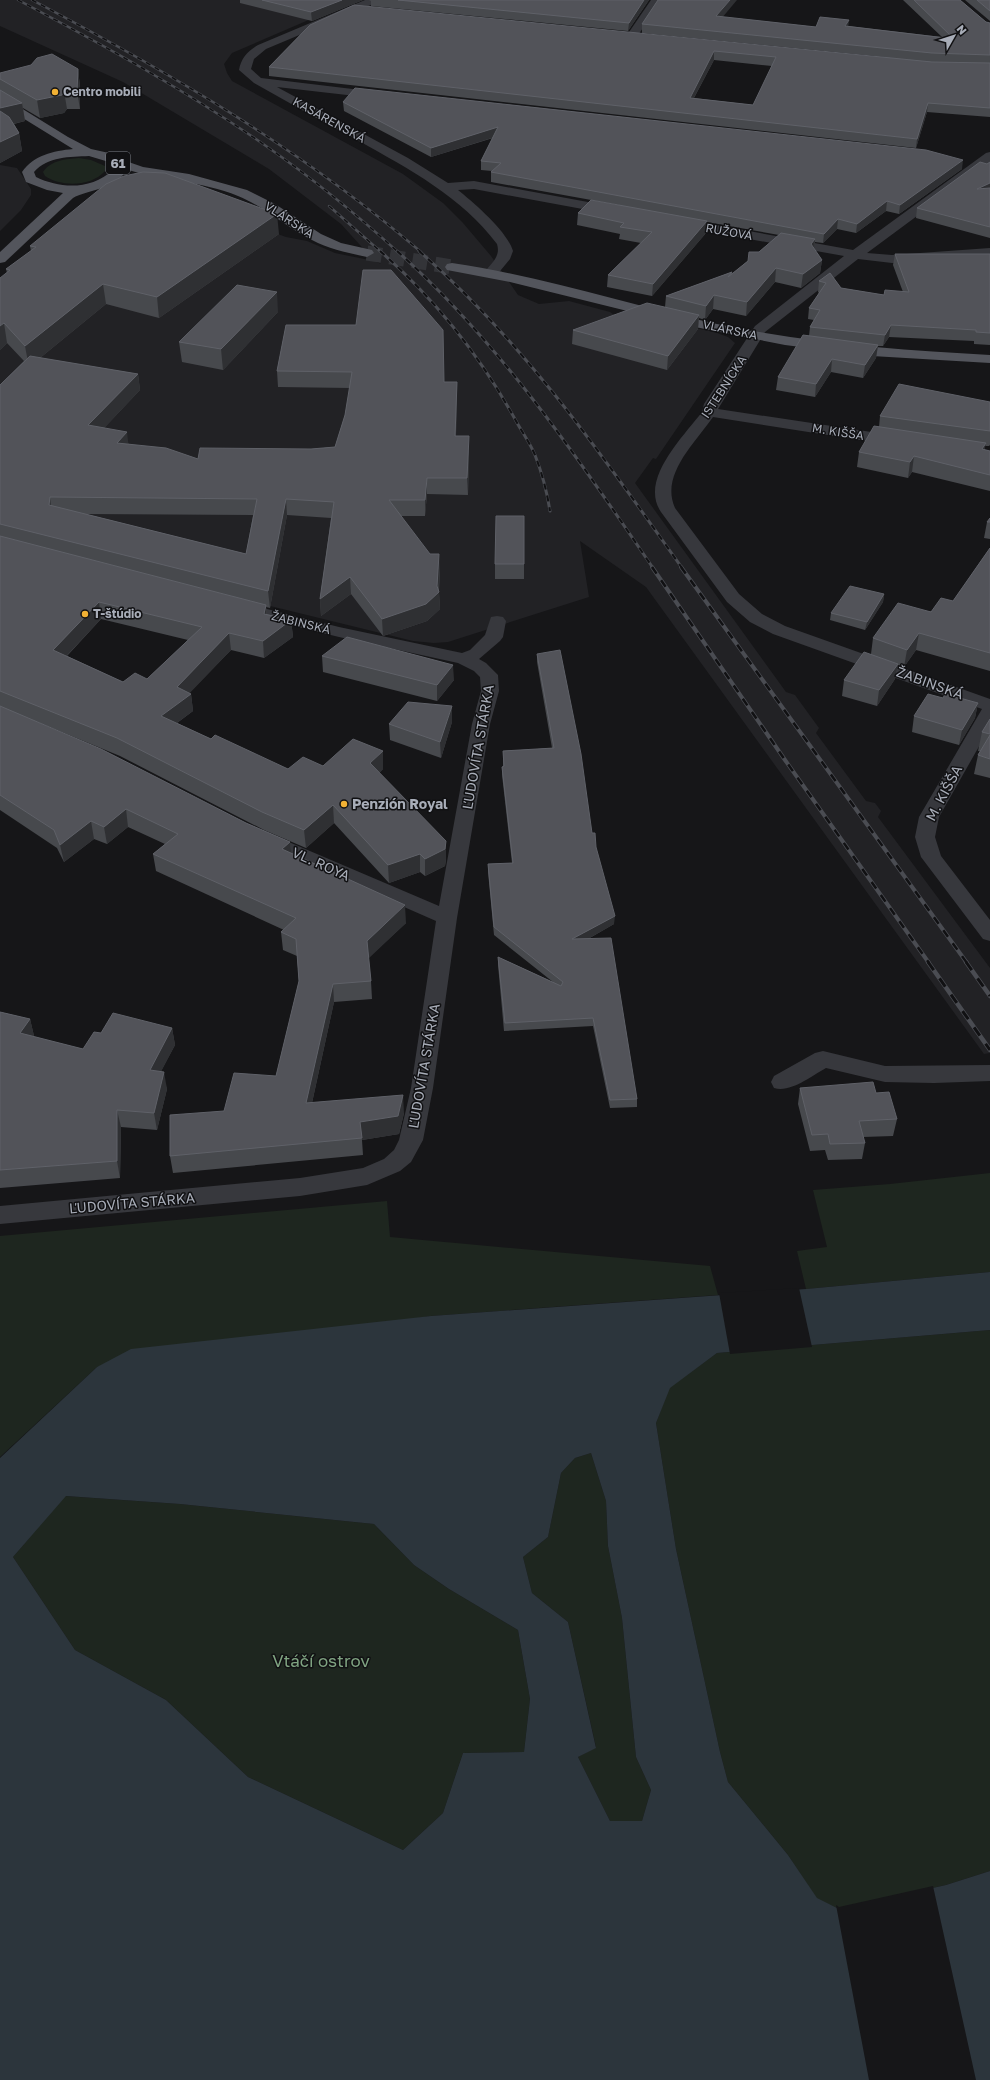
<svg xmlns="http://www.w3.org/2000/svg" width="990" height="2080" viewBox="0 0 990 2080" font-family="'Golos Text',sans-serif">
<rect width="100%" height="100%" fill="#161618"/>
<g fill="#222225">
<polygon points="0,0 355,0 232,53 224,64 227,73 232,81 403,174 443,203 463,223 491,256 518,295 539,304 569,301 610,312 613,314 711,331 728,337 735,343 656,459 653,458 635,483 786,692 795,695 819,728 816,733 866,801 875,803 881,811 878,817 990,968 990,1053 984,1054 646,587 580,541 589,597 448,642 434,643 413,641 230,596 0,535 0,289 175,196 286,237 307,241 335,253 374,261 381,264 369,255 341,224 269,169 123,82 0,26"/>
<polygon points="0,165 17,168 31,189 31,195 21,210 0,231"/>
</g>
<g fill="#1e261f">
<path d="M79 158 91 160 105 166V171C91 187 61 187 45 176L43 172C51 160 66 159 79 158Z"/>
<polygon points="990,1173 990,1272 806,1289 797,1251 827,1247 813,1190 890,1184"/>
<polygon points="387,1201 390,1237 710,1266 718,1295 431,1316 97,1367 0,1457 0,1236"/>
<polygon points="990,1330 990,1871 946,1885 839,1909 817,1899 788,1855 728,1782 720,1752 676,1549 656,1423 669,1388 717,1353"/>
<polygon points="591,1453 606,1501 608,1546 622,1618 636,1757 651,1790 642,1821 610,1821 578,1757 596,1747 568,1622 532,1593 523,1557 548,1537 561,1473 575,1458"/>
<polygon points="65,1496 180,1504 374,1524 414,1565 449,1589 518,1630 530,1699 524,1752 463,1753 443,1813 403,1850 248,1777 166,1700 75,1650 13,1557"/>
</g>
<path fill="#2c353c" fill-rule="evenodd" d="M990 1272V1330L717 1353 670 1388 656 1423 676 1549 720 1752 728 1782 788 1855 817 1898 839 1909 946 1885 990 1871V2080H0V1458L97 1367 131 1349 431 1316 806 1289ZM591 1453 606 1501 608 1546 622 1618 636 1757 651 1790 642 1821H610L578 1757 596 1748 568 1622 532 1593 523 1557 548 1537 561 1473 575 1458ZM66 1496 180 1504 374 1524 414 1565 449 1589 518 1630 530 1699 524 1752 463 1753 443 1813 403 1850 248 1777 166 1700 75 1650 13 1557Z"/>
<g fill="#161618">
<polygon points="799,1288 812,1347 730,1354 719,1293"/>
<polygon points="933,1886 976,2080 869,2080 836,1905 839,1907"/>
</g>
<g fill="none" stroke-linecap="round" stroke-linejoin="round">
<polyline stroke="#333438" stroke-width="15" stroke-dasharray="15 8" stroke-linecap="butt" points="367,253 452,267"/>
<g fill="#37383d" fill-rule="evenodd">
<path d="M365 0H379L378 2 266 49 254 59 251 69 261 78 386 93 388 95 386 97 382 99 277 87 408 158 448 183 474 181 615 207 622 211 620 214 615 215 474 189 458 190C474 203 507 231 513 251L510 259 496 276H486L484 273C491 263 501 257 497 244 462 197 409 169 359 141 324 122 289 103 254 83L239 70C241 58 248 51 258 45Z"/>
<polygon points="651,0 661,0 637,37 629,37 627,35"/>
<path d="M990 152V162L867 253 892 255 990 248V256L892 263 858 259 765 332 718 409 898 436 903 438 906 441 903 444 898 446 713 417C695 443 660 475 675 508L739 594 762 614 785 626 990 699V727L939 817 935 837 941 856 990 920V941L983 939 921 857 915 837 919 817 982 709 773 634 750 622 727 602 661 512C639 480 683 437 702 412L704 404 755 326 844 256 677 226 670 222 672 219 677 218 853 250 986 153Z"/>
<polygon points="239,602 339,627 462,653 470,650 485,635 491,617 497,616 503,617 506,621 503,637 500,641 479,659 486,663 498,675 499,691 490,724 457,918 433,1088 423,1140 411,1162 400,1171 367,1185 300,1196 0,1224 0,1206 300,1178 363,1168 384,1159 394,1150 399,1140 411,1088 436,921 256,842 253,838 256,834 263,832 270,834 439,906 472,724 481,691 480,677 474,671 458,663 339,637 233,611 230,607 233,603"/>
<path d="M823 1051 885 1066 990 1065V1081L934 1083 885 1082 826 1068C811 1076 791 1093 774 1088L771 1082 774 1076 815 1053Z"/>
</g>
<g fill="#53555c" fill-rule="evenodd">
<path d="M0 95 68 137 91 149 109 153 120 159 143 167 189 174 247 190 275 204 321 234 341 243 372 250 374 253 367 257C348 253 329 249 312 240 286 227 265 207 238 196 202 181 162 181 125 169 123 188 86 190 73 198L5 262 0 263V252L63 193 47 190 26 182 22 172C34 155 53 151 73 149L0 104ZM89 156 109 162 113 170C91 190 61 189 36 177L34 172C48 156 70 157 89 156Z"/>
<path d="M452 263C542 276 628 305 717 324 807 343 898 350 990 355V363L872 356 785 345 680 324 510 282 447 270 445 267 447 264Z"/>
</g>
<g stroke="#4a4c52" stroke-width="2.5">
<g id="rail-far3">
<path d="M18 0C103 45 187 91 266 146 312 178 356 214 398 252"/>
<path d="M32 0C170 73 303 150 421 252"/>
<polyline points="329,206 381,252"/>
</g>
</g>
<g stroke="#4a4c52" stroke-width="3">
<g id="rail-far2">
<path d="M380 251C435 299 481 357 516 421 522 432 530 443 535 455 542 473 547 492 550 511"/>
<path d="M397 251C498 341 577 456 653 568"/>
<path d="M419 251C523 341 603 456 682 568"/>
</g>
</g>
<g stroke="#4a4c52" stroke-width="4">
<g id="rail-far1">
<polyline points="652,567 785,760 929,963"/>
<polyline points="681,567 967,963"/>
</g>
</g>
<g stroke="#4a4c52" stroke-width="4.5">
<g id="rail">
<polyline points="928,962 990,1050"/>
<polyline points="966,962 990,996"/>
</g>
</g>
<use href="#rail-far3" stroke="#111113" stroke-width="1.5" stroke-dasharray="5" stroke-linecap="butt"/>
<use href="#rail-far2" stroke="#111113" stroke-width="2" stroke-dasharray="6" stroke-linecap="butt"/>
<use href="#rail-far1" stroke="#111113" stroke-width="2.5" stroke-dasharray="8" stroke-linecap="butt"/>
<use href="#rail" stroke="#111113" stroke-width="3" stroke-dasharray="10" stroke-linecap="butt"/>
</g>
<g fill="#47494d" fill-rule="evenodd">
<polygon points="240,0 363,0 312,21 240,3"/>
<polygon points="369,0 649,0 628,31 371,6 371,1"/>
<path d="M903 0H960L986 22 990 23V117L927 112 916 148 269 76V67L310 25 885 57 642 33V24L723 17 816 27 848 26 942 37ZM714 60 772 66 753 105 694 98Z"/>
<polygon points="965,0 990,0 990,21"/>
<polygon points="78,69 80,87 80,109 67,109 64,113 40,118 23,108 25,121 14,124 19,133 22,151 0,163 0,73"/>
<polygon points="343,102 962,169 899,214 886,211 856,233 837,229 823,243 815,242 814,249 822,260 820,273 801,288 775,282 746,316 713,309 705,320 699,318 698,329 667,370 572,344 573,330 665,307 666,296 732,272 732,274 779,235 707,222 706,233 652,296 607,287 608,275 641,243 619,239 620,234 577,225 578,213 619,205 491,182 491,172 492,171 481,170 481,161 493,138 431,157 344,111"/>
<polygon points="990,162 990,238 916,218 917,208"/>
<path d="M279 234 159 318 106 304 40 358 138 374 140 390 104 428 129 444 198 459 335 447 345 415 350 388 278 387 277 371 286 325 444 382H457V398L456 436 469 452 468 495 427 494 425 516H401L440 570 439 590V592L440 609 427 621 383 636 351 594 321 616 320 599 331 518 287 515 270 608 266 607 267 614 291 620 293 637 264 658 231 650 189 693 191 694 193 711 177 723 211 739 288 769 323 766 383 769 379 773 446 859 445 866 425 876 420 872 389 883 334 823 306 848 264 830 120 756 35 721 246 823 290 842 291 853 406 923 368 958 371 981 372 999 334 1002 312 1103 404 1113 399 1134 362 1140 363 1155 173 1173 170 1156 224 1111 276 1076 299 981 297 956 283 950 281 932 284 930 156 871 153 854 165 844 128 827 107 844 94 839 64 862 57 848 0 810V385L24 361 7 343 0 350 7 273 6 269 31 251 30 246ZM86 514 253 515 246 554ZM101 619 188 640 147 679 123 682 67 656Z"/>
<polygon points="895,254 990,254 990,345 974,344 974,341 889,337 883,346 878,346 876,358 863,378 831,372 815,397 776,390 778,377 809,336 810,327 814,320 808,319 809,308 819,293 818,292 819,281 830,273 841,288 884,295 903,292 893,265"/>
<polygon points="278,312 223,370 182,362 179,342"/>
<polygon points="990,402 990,445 989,446 985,446 984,450 990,451 990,491 912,472 908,478 857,467 859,452 879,427 880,416"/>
<polygon points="990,518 990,539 984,538 987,522"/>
<polygon points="990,548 990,671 916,650 904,667 898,665 895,679 877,706 842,696 844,680 871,654 873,638 953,601"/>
<rect x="495" y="564" width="29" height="15"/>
<polygon points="884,594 883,602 865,630 830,620 831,613"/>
<polygon points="537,654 592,833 614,924 588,939 637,1099 637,1107 610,1108 593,1026 504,1031 498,965 498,957 553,982 494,935 488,872 488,864 512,863 502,775 502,767 503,767 503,751 552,748 537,662"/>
<polygon points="322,656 454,680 437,701 323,672"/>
<polygon points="943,698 978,703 975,718 959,745 912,732 914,716"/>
<polygon points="990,719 990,778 974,774 978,755 980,751 978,751 982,732"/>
<polygon points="452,722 441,758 390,740 389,724"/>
<polygon points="0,1012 30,1019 34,1036 34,1037 83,1049 101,1033 172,1028 175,1045 161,1071 167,1089 157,1130 121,1127 120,1178 0,1188"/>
<polygon points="800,1088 897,1119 893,1136 863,1137 865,1143 862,1159 828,1160 825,1150 810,1151 798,1104"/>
</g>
<g fill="#2f3033">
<polygon points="342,0 363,0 312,21 311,12"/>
<polygon points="644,0 649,0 628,31 629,23"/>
<polygon points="730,0 737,0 716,25 716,16"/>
<polygon points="849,20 848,29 845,26"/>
<polygon points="714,51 714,60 689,107 690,98"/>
<polygon points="78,69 80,87 80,109 77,91"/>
<polygon points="64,91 67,109 64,113 40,118 37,100"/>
<polygon points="22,103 25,121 0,127 0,108"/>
<polygon points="928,103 927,112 916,148 917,139"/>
<polygon points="498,127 498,136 431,157 431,148"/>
<polygon points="19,133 22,151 0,163 0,142"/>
<polygon points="963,160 962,169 899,214 900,205"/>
<polygon points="990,183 990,193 977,189"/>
<polygon points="887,201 886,211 856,233 857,224"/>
<polygon points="277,214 279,234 159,318 157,297"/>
<polygon points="838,219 837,229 823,243 824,234"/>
<polygon points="707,221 706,233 652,296 653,284"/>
<polygon points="815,239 814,253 811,244"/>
<polygon points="822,260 820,273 801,288 803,274"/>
<polygon points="776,268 775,282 746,316 747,302"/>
<polygon points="103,284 106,304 29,367 25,346"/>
<polygon points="277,292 278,312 223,370 221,349"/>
<polygon points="714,295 713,309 705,320 706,306"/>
<polygon points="699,315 698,329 667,370 668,356"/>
<polygon points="4,323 7,343 0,350 0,326"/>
<polygon points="891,325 889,337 883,346 885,335"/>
<polygon points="878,345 876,358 863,378 865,365"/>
<polygon points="832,359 831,372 815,397 816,384"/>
<polygon points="138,374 140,390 91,442 88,425"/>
<polygon points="457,382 457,398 455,452 455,436"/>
<polygon points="127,432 129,449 117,443"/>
<polygon points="469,436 469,452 468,495 467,478"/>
<polygon points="986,443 983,458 982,449"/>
<polygon points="914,456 912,472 908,478 910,462"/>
<polygon points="427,478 427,494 425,516 425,500"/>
<polygon points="50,497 52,514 49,505"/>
<polygon points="286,499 287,515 270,608 268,591"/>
<polygon points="439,554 440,570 438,593 439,592 440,609 427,621 383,636 382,619 437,586"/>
<polygon points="350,577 351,594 321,616 320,599"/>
<polygon points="884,594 883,602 865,630 867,622"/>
<polygon points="99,602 101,619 56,667 53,650"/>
<polygon points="266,605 267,622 264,614"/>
<polygon points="291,620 293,637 264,658 263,641"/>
<polygon points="229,633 231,650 185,698 191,694 193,711 163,733 161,716 177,687"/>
<polygon points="919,633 916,650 904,667 907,650"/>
<polygon points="898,664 895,679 877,706 879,690"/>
<polygon points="453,665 454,680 437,701 437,685"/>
<polygon points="978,703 975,718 959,745 962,730"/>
<polygon points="452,706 452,722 441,758 440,742"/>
<polygon points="383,751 383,769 371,780 370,763"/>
<polygon points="333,805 334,823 306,848 304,830"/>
<polygon points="126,809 128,827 107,844 104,827"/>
<polygon points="91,821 94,839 64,862 60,845"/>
<polygon points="446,841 446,859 445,866 425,876 425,859"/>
<polygon points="290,842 292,859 282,849"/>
<polygon points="420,854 420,872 389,883 388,865"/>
<polygon points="405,905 406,923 368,959 367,941"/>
<polygon points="615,916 614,924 572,948 572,939"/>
<polygon points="333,984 334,1002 308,1121 306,1103"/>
<polygon points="30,1019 34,1036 24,1050 20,1033"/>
<polygon points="172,1028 175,1045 153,1087 150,1070"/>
<polygon points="164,1072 167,1089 157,1130 154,1113"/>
<polygon points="403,1095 404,1113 399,1134 362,1140 360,1122"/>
<polygon points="117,1110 121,1127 120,1178 117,1161"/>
</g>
<g fill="#525359" stroke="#5f6168" fill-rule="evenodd">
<polygon points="262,0 342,0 311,12"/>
<polygon points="398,0 644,0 629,23"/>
<polygon points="658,0 730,0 716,16 816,27 820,17 849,20 845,26 954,39 914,0 960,0 986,22 990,23 990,55 932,53 642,24"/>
<polygon points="977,0 990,0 990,11"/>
<path d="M354 5 932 62 990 63V108L928 103 917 139 269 67 310 25ZM714 51 776 57 753 105 690 98Z"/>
<polygon points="52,54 78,69 77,91 64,91 62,95 37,100 0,79 0,73 31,65 37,58"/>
<polygon points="355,88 926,150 963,160 900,205 887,201 857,224 838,219 824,234 491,172 501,163 481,161 498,127 431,148 343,102"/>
<polygon points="0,90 22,103 0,108"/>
<polygon points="0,111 9,117 19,133 0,142"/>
<polygon points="980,162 987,164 990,162 990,183 977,189 990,188 990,227 917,208"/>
<polygon points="143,172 165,173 277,214 157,297 103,284 25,346 4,323 0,326 0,278 10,270 6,269 36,247 30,246 106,184 124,176"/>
<polygon points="591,200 707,221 653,284 608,275 652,232 620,227 624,223 578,213"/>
<polygon points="781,233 815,239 811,244 822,260 803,274 776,268 747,302 714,295 706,306 666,296 732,272 728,277 748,261 749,252 759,252"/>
<polygon points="895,254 990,254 990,333 976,332 976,330 891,325 885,335 810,327 820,310 809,308 826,283 819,281 830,273 841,288 884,295 885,290 909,292"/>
<path d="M363 270H391L443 330 444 382H457L455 436H469L467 478H427L425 500H389L430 554H439L437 586 439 592 426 604 382 619 350 577 320 599 334 502 286 499 268 591 0 524V385L30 356 138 374 88 425 127 432 117 443 166 448 198 459 200 448 311 449 335 447 345 415 352 372 277 371 286 325H356ZM50 497 257 499 246 554 49 505Z"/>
<polygon points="237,285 277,292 221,349 179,342"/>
<polygon points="647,303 699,315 668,356 573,330"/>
<polygon points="803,335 878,345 865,365 832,359 816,384 778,377"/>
<polygon points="899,384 990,402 990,431 880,416"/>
<polygon points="874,426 986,443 982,449 990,451 990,475 914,456 910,462 859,452"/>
<polygon points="496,516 524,516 524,564 495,564"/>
<polygon points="990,518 990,522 987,522"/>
<path d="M0 536 266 605 264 614 291 620 263 641 229 633 177 687 191 694 161 716 211 739 215 735 288 769 303 757 323 766 353 739 383 751 370 763 446 841 445 849 425 859 420 854 388 865 333 805 304 830 262 812 117 738 0 691ZM99 602 202 627 147 679 135 673 123 682 53 650Z"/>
<polygon points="990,548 990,653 919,633 907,650 873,638 898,603 931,612 941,598 953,601"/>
<polygon points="850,586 884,594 867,622 831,613"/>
<polygon points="347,637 453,665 437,685 322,656"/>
<polygon points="560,650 581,754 592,833 595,833 596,847 615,916 572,939 611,938 637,1099 610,1100 593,1018 505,1023 498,957 561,986 563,982 494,927 488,864 513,863 502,767 504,766 503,751 554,748 537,654"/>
<polygon points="864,652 898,664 879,690 844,680"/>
<polygon points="928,694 943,698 945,694 978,703 962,730 914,716"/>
<polygon points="408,702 452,706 440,742 389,724"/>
<polygon points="0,706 101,749 246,823 290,842 282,849 405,905 367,941 371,981 333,984 306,1103 403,1095 398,1116 360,1122 362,1138 170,1156 170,1115 224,1111 234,1073 276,1076 299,981 296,939 281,932 296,918 153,854 178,834 126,809 104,827 91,821 60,845 54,830 0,795"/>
<polygon points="990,719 990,734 982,732"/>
<polygon points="990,735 990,759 978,755"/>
<polygon points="0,1012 30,1019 20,1033 83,1049 94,1032 101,1033 113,1013 172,1028 150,1070 164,1072 154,1113 117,1110 117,1161 0,1170"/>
<polygon points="873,1082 876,1093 889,1092 897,1119 859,1121 865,1143 830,1144 828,1134 812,1135 800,1088"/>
</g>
<g fill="#f2b134" stroke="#111113" stroke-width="1.5">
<circle cx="55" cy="92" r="4"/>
<circle cx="85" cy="614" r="4"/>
<circle cx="344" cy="804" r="4"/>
</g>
<g text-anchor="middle" stroke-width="3" stroke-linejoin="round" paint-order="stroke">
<g font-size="12" font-weight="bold" fill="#a8adb8" stroke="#111113" text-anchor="start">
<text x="63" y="96">Centro mobili</text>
<text x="93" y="618">T-štúdio</text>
</g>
<g font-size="12" fill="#a8adb8" stroke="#111113">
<text transform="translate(329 120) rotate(29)" y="4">KASÁRENSKÁ</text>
<text transform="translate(289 220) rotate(33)" y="4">VLÁRSKA</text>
<text transform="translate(729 232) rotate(10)" y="4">RUŽOVÁ</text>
<text transform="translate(730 330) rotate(12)" y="4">VLÁRSKA</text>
<text transform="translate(724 387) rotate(-57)" y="4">ISTEBNÍCKA</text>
<text transform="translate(838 432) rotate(9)" y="4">M. KIŠŠA</text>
<text transform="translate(301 623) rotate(14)" y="4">ŽABINSKÁ</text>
</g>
<rect fill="#111113" stroke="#7b7e86" stroke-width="1" x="106" y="152" width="24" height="22" rx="3"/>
<g font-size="13" font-weight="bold" fill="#a8adb8">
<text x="118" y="168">61</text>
</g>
<g font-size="14" fill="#a8adb8" stroke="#111113">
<text transform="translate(930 683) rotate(20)" y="5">ŽABINSKÁ</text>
<text transform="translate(478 747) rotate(-80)" y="5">ĽUDOVÍTA STÁRKA</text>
<text transform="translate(944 793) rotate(-62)" y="5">M. KIŠŠA</text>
<text transform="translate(321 864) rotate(24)" y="5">VL. ROYA</text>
<text transform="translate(424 1066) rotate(-80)" y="5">ĽUDOVÍTA STÁRKA</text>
<text transform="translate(132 1203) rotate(-5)" y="5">ĽUDOVÍTA STÁRKA</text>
</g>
<g font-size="14" font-weight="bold" fill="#a8adb8" stroke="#111113" text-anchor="start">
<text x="352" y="809">Penzión Royal</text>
</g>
<g font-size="17" fill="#7fa381" stroke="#111113">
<text x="321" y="1667">Vtáčí ostrov</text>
</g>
</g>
<g transform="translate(954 36) rotate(51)" stroke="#111113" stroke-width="3" paint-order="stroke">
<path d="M0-3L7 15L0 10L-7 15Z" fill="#a8adb8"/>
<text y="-6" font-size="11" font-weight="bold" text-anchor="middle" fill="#a8adb8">N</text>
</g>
</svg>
